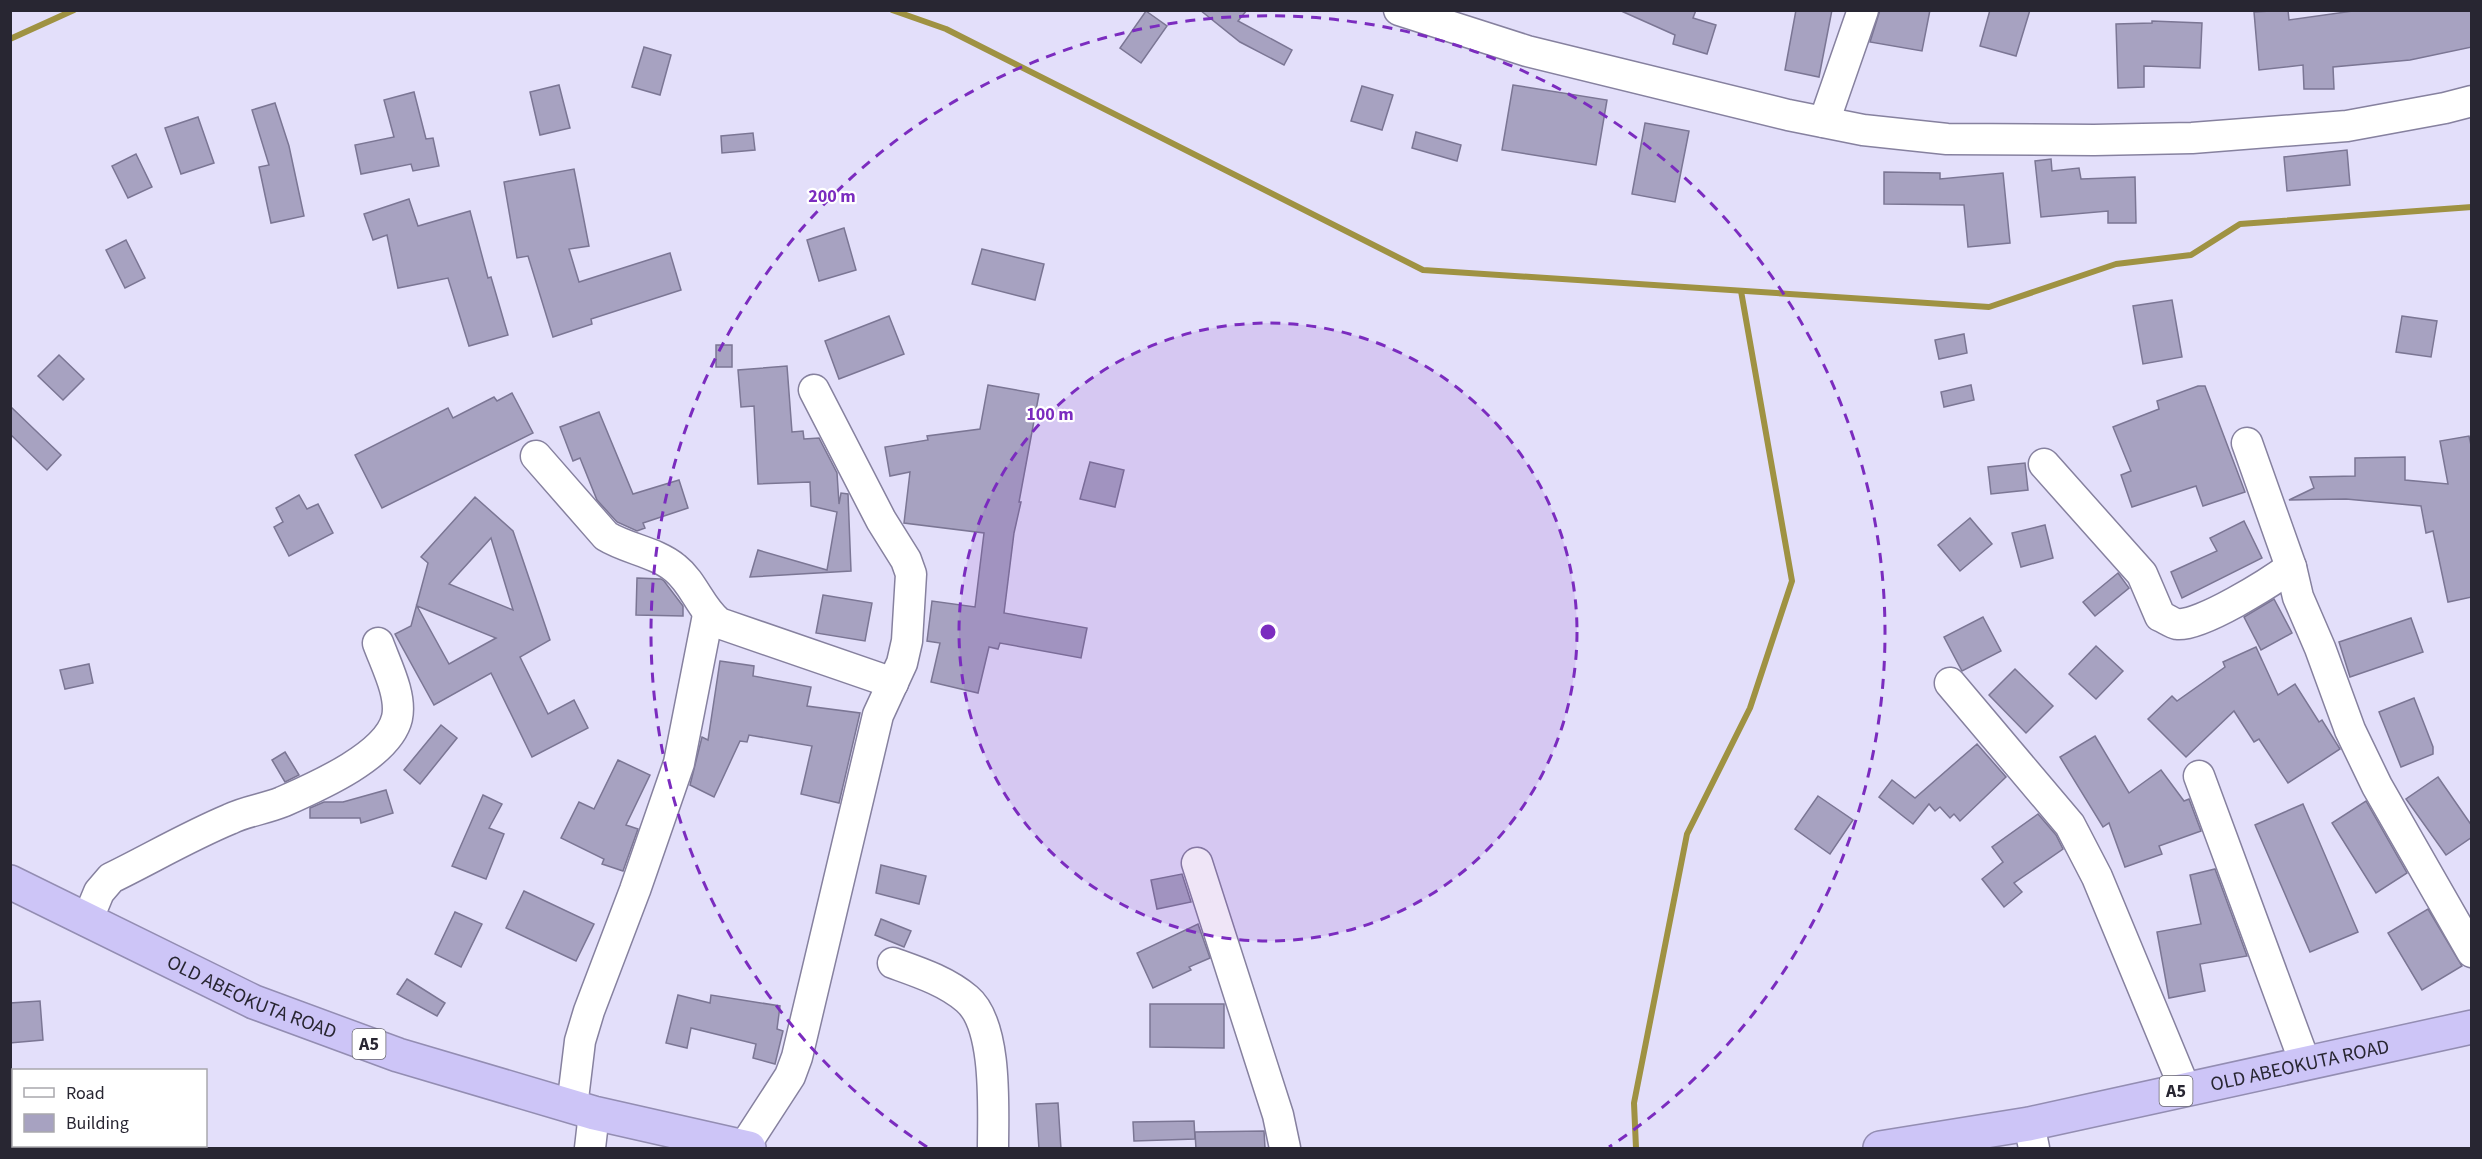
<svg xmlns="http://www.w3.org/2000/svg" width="2482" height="1159" viewBox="0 0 2482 1159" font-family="'Source Sans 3',sans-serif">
<rect width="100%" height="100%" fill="#e3dffa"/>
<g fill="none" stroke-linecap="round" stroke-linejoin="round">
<g stroke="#9f9242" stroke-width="6">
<polyline points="892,10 946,29 1423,270 1989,307 2116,264 2191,255 2240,224 2472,207"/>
<polyline points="10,39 74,10"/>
<polyline points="1636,1148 1634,1103 1687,834 1750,708 1792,581 1741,291"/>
</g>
</g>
<g fill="#a7a2c1" stroke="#7b7694" stroke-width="1.5" fill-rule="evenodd">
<polygon points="1200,10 1247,10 1238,21 1292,50 1284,65 1240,42"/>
<polygon points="1619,10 1696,10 1693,18 1716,25 1707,54 1673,44 1675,35"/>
<polygon points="1796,10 1832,10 1819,77 1785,70"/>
<polygon points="1880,10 1930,10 1922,51 1870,42"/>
<polygon points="1990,10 2030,10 2016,56 1980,46"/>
<polygon points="2288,10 2289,20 2360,10 2472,10 2472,47 2410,60 2333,67 2334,89 2304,89 2303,65 2259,70 2254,12"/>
<polygon points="1146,11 1167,26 1141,63 1120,48"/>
<polygon points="2152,21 2202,23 2200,68 2144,66 2144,87 2118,88 2116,24 2152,23"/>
<polygon points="644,47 671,55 660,95 632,87"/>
<polygon points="559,85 570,128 540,135 530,92"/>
<polygon points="1513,85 1607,100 1596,165 1502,150"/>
<polygon points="1362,86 1393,95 1382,130 1351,121"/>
<polygon points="414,92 426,139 433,138 439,166 413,171 411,164 361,174 355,145 394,137 384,100"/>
<polygon points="275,103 289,146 304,216 271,223 259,167 269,165 252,110"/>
<polygon points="198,117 214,163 181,174 165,128"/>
<polygon points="1645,123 1689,131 1675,202 1632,194"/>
<polygon points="1416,132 1461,145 1457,161 1412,148"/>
<polygon points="753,133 755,150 722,153 721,136"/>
<polygon points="2347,150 2350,185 2287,191 2284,157"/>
<polygon points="136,154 152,187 128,198 112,166"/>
<polygon points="2051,159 2052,171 2079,168 2081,179 2135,177 2136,223 2108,223 2108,211 2041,217 2035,161"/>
<polygon points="574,169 589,246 569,249 579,282 670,253 681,290 591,319 592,324 553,337 528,256 517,258 504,182"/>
<polygon points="1884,172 1940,173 1940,179 2003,173 2010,243 1968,247 1964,205 1884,204"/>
<polygon points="409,199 418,226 470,211 488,278 491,277 508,335 469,346 448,278 398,288 387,235 373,240 364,214"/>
<polygon points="844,228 856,270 819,281 807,240"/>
<polygon points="126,240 145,278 125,288 106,250"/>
<polygon points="982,249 1044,264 1035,300 972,284"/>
<polygon points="2172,300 2182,357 2143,364 2133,306"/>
<polygon points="889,316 904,354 839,379 825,341"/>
<polygon points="2402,316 2437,321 2431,357 2396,352"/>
<polygon points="1964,334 1967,353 1939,359 1935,340"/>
<rect x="716" y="345" width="16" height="22"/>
<polygon points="59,355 84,379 63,400 38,376"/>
<polygon points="787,366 792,432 803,431 804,439 819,438 837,473 839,504 841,493 848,494 851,571 750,577 758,550 827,570 837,512 811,506 810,482 758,484 754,406 741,407 738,370"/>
<polygon points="988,385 1039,394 1019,502 1021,502 1014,533 1004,613 1087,628 1081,658 1000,643 998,649 989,647 978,693 931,682 940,643 927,641 932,601 975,607 984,533 904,523 910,472 890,476 885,447 928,440 927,436 980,429"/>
<polygon points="1971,385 1974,400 1944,407 1941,392"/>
<polygon points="2198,386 2205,386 2245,492 2203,506 2196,486 2132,507 2121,475 2131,471 2113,427 2159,409 2157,401"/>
<polygon points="512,393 533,433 382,508 355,455 448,408 453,418 494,397 497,401"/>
<polygon points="10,406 61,455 47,470 10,434"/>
<polygon points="599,412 633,494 679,480 688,508 643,523 645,528 637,531 617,522 597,500 580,458 573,461 560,427"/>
<polygon points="2469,436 2472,450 2472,597 2448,602 2433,531 2426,533 2421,506 2346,499 2289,500 2314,488 2310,477 2355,476 2355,458 2405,457 2405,480 2448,484 2440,441"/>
<polygon points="1090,462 1124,470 1115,507 1080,499"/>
<polygon points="2025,463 2028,490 1991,494 1988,467"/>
<polygon points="299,495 307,509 318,504 333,533 289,556 274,527 283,522 276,508"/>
<path d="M475 497 513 531 550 640 520 657 548 714 574 700 588 728 532 757 491 673 434 705 395 634 411 626 428 563 421 557ZM491 538 513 610 449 584ZM417 606 496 638 449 664Z"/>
<polygon points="1970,518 1992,544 1960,571 1938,545"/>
<polygon points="2244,521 2262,558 2182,598 2171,572 2217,551 2210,538"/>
<polygon points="2045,525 2053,558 2021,567 2012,533"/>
<polygon points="2118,573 2129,588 2095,616 2083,602"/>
<polygon points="637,578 661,579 664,581 683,606 683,616 636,615"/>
<polygon points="823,595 872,603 865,641 816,633"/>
<polygon points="2274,599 2292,633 2261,650 2244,617"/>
<polygon points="1983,617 2001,651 1962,671 1944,637"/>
<polygon points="2411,618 2423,652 2350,677 2339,642"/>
<polygon points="2096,646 2123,671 2096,699 2069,674"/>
<polygon points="2256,647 2278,695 2295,684 2319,722 2322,720 2340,749 2288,783 2259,739 2254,742 2234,711 2186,757 2148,719 2172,696 2177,701 2225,667 2223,662"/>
<polygon points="720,661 754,666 753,676 811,687 807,706 860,713 839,803 801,794 812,746 749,735 747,742 740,741 714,797 690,785 702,737 708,740"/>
<polygon points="89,664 93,683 65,689 60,670"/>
<polygon points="2015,669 2053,706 2026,733 1989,695"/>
<polygon points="2414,698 2433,747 2433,754 2401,767 2379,712"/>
<polygon points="441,725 457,738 420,784 404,770"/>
<polygon points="2095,736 2129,793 2161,770 2184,801 2189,799 2201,831 2159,846 2162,854 2125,867 2109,823 2103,827 2060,757"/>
<polygon points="1977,744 2006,777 1960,821 1954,814 1950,818 1940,807 1935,811 1929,804 1913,824 1879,797 1892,780 1915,798"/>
<polygon points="285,752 299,775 285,782 272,760"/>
<polygon points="618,760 650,775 626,825 638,829 623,871 602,864 604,859 561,838 579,802 594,809"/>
<polygon points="2438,777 2472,826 2472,837 2446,855 2406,799"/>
<polygon points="386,790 393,813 361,823 360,818 310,818 310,808 324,802 343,802"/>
<polygon points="483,795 502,804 489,828 504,834 486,879 452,866"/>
<polygon points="1818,796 1853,820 1830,854 1795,829"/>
<polygon points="2366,801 2407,873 2376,893 2332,823"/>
<polygon points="2303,804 2358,932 2310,952 2255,825"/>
<polygon points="2038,814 2056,835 2063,849 2014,883 2022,892 2004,907 1982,879 2003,862 1992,847"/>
<polygon points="881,865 926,876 919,904 876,893"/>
<polygon points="2215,869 2247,956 2200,964 2205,991 2169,998 2157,932 2201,924 2190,875"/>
<polygon points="1182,874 1191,902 1157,909 1151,880"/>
<polygon points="524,891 594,924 576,961 506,928"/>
<polygon points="2428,909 2462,966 2422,990 2388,933"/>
<polygon points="455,912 482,924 461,967 435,954"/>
<polygon points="881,919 911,931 904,947 875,935"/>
<polygon points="1198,924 1210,958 1189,967 1191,970 1153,988 1137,953"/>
<polygon points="407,979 445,1003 437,1016 397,994"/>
<polygon points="678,995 710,1003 711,995 780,1006 777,1029 783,1031 775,1064 753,1058 756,1044 691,1028 687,1048 666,1043"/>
<polygon points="40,1001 43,1040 10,1043 10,1003"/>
<polygon points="1150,1004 1224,1004 1224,1048 1150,1047"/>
<polygon points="1058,1103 1061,1149 1039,1149 1036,1104"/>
<polygon points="1194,1121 1195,1139 1134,1141 1133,1122"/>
<polygon points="1264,1131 1265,1148 1196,1149 1195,1132"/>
</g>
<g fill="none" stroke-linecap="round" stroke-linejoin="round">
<g stroke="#86819f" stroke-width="33">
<g id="minor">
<polyline points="1399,10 1527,51 1788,115 1863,130 1947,139 2094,140 2192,138 2347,126 2445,108 2472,101"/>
<polyline points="1824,122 1863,10"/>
<polyline points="2247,443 2291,567 2298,597 2320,648 2350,730 2377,786 2472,952"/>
<path d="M536 456 606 536C627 549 656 552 675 568 694 583 700 608 719 623L893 683"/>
<path d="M2044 464 2142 574 2160 616C2165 618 2172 623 2177 624 2200 627 2271 582 2291 567"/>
<polyline points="1950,683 2070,825 2097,877 2185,1089"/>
<polyline points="2199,776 2305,1063"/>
<polyline points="1197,863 1278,1115 1285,1148"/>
<path d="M87 921 99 892 111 878C150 859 189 836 230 819 246 811 265 809 282 802 316 787 388 756 397 718 402 695 386 665 378 643"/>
<path d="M893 963C918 972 946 981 967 999 998 1025 993 1110 993 1148"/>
<polyline points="572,1107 580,1041 589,1011 635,890 679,763 708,615"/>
<polyline points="2029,1124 2034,1148"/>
<polyline points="744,1147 790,1076 797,1057 878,715 902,663 907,641 911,574 906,560 881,520 814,390"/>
<polyline points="590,1148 594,1113"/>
</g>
</g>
<g stroke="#938db2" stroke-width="36">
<g id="highway">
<path id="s1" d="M10 882 254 1002 398 1055 594 1113 749 1148"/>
<path id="s2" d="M1880 1148 2029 1124 2472 1027"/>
</g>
</g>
<use href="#minor" stroke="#fff" stroke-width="30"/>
<use href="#highway" stroke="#cdc5f7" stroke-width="33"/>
</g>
<circle cx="1268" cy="632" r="309" fill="#7b2cbf" fill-opacity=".12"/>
<g fill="none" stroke="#7b2cbf" stroke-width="3" stroke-dasharray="10 8">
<circle cx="1268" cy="632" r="309"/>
<path d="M927 1147A617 617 0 1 1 1609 1147"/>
</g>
<g text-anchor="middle" stroke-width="4.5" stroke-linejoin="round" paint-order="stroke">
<g fill="#fff" stroke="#686770" stroke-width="1.5">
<rect x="352.5" y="1029" width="33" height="30" rx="4.5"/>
<rect x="2159.5" y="1076" width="33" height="30" rx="4.5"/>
</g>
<g font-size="18" font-weight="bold" fill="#282632">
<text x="369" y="1050">A5</text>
<text x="2176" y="1097">A5</text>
</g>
<g font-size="20" fill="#282632" stroke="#fff">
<text dy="7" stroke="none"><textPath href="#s1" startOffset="268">OLD ABEOKUTA ROAD</textPath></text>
<text dy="7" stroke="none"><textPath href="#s2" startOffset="428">OLD ABEOKUTA ROAD</textPath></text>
</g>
</g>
<circle cx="1268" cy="632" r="9" fill="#7b2cbf" stroke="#fff" stroke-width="3"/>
<g font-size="18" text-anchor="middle" font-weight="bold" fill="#7b2cbf" stroke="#fff" stroke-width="4.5" stroke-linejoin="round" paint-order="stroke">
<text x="832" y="202">200 m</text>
<text x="1050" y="420">100 m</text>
</g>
<rect width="2482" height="1159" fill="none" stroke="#282632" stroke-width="24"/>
<rect x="12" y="1069" width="195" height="78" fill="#ffffff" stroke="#a9a8ad" stroke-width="1.5"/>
<rect x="24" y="1088" width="30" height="9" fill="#ffffff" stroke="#a9a8ad" stroke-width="1.5"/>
<text x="66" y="1099" font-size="18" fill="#282632">Road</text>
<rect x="24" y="1114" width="30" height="18" fill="#a7a2c1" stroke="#a9a8ad" stroke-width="1.5"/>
<text x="66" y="1129" font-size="18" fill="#282632">Building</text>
</svg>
